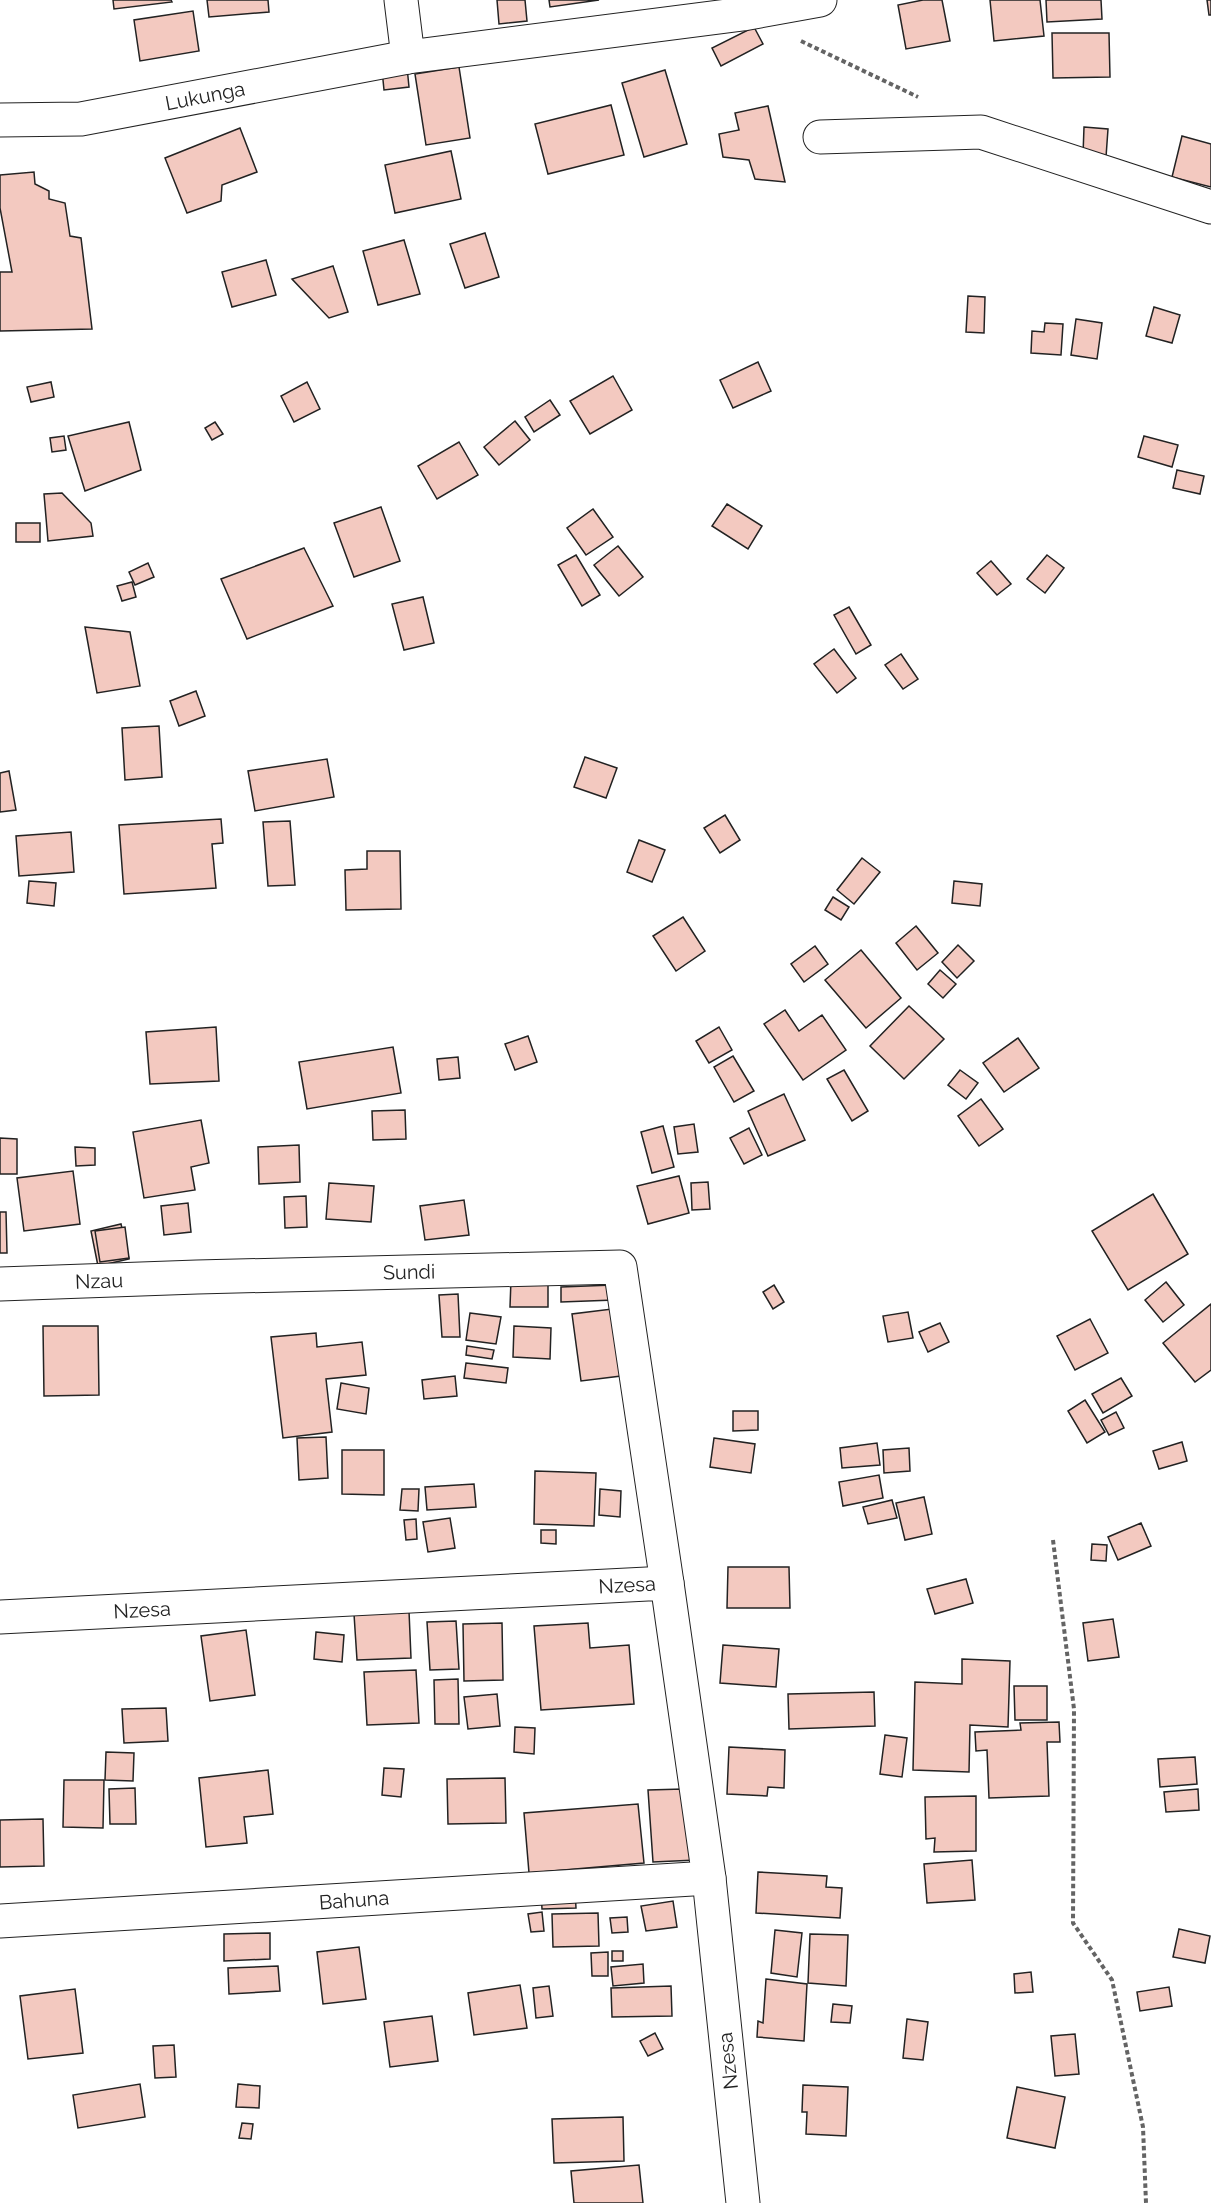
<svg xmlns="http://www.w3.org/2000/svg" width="1211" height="2203" viewBox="0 0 1211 2203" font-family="Raleway,sans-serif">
<rect width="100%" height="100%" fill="#fff"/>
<g fill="#f3c9c0" stroke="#222" stroke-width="1.5">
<polygon points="113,0 171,0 172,2 114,9"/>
<polygon points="207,0 268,0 269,12 209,17"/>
<polygon points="497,0 525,0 527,21 499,24"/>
<polygon points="549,0 599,0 550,7"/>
<polygon points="923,0 942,0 950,41 906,49 898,5"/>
<polygon points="990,0 1040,0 1044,36 994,41"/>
<polygon points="1046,0 1101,0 1102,19 1047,22"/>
<polygon points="1207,0 1211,0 1211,15 1209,15"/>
<polygon points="193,11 199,51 140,61 134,20"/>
<polygon points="754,27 763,44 721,66 712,48"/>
<polygon points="1052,33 1109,33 1110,77 1053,78"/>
<polygon points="407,67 409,87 384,90 382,70"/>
<polygon points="459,67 470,138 426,145 415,74"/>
<polygon points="665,70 687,144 644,157 622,83"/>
<polygon points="611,105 624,155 548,174 535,124"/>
<polygon points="768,106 785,182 755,179 749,160 723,157 719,134 739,130 735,113"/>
<polygon points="1084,127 1108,129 1106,157 1083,155"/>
<polygon points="240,128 257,172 222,185 221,201 187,213 165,158"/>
<polygon points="1182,136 1211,144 1211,187 1172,177"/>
<polygon points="451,151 461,199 395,213 385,165"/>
<polygon points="34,172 35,184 49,191 49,199 65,203 70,236 81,238 92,329 0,331 0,272 12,272 0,208 0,175"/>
<polygon points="485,233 499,277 465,288 450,244"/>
<polygon points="404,240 420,294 378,305 363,251"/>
<polygon points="266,260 276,295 232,307 222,272"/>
<polygon points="333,266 348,312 329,318 292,279"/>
<polygon points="968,296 985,297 984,333 966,332"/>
<polygon points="1154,307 1180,315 1172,343 1146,336"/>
<polygon points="1076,319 1102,323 1097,359 1071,355"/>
<polygon points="1045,323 1063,324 1061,355 1031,353 1032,331 1044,332"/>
<polygon points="758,362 771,391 733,408 720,380"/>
<polygon points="613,376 632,410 590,434 570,401"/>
<polygon points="51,382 54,397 31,402 27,387"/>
<polygon points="307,382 320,409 294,422 281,396"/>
<polygon points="550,400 560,415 534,432 525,417"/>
<polygon points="515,421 530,440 499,465 484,447"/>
<polygon points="129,422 141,470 85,491 68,436"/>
<polygon points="215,422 223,434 212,440 205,428"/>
<polygon points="64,436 66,450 52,452 50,438"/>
<polygon points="1144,436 1178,445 1172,467 1138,457"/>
<polygon points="459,442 478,475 437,499 418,466"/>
<polygon points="1177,470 1204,476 1200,494 1173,488"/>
<polygon points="62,493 91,523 93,536 48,541 44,494"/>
<polygon points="727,504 762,526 748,549 712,526"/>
<polygon points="381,507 400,561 354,577 334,523"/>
<polygon points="593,509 613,537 586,555 567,528"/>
<rect x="16" y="523" width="24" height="19"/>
<polygon points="618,546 643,577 619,596 594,565"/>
<polygon points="304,548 333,606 247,639 221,579"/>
<polygon points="576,555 600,595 582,606 558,565"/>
<polygon points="1047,555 1064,568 1045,593 1027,579"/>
<polygon points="991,561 1011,584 997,595 977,573"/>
<polygon points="148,563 154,577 135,585 129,572"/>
<polygon points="132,582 136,597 122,601 117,586"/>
<polygon points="423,597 434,643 404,650 392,604"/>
<polygon points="849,607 871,645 856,654 834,615"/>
<polygon points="85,627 130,632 140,686 97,693"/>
<polygon points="834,649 856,678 837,693 814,664"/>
<polygon points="901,654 918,679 903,689 885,665"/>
<polygon points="196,691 205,716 179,726 170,701"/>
<polygon points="159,726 162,777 125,780 122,728"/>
<polygon points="585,757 617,768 606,798 574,787"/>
<polygon points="327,759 334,797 255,811 248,771"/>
<polygon points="9,771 16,810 0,812 0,773"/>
<polygon points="725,815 740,840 720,853 704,828"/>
<polygon points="221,819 223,843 212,844 216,888 124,894 119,825"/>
<polygon points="290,821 295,885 268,886 263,822"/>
<polygon points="71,832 74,872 19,876 16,836"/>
<polygon points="639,840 665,850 652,882 627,872"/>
<polygon points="367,851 400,851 401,909 346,910 345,870 367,869"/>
<polygon points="862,858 880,872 854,904 837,890"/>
<polygon points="29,881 56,883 54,906 27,903"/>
<polygon points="954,881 982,884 980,906 952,903"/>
<polygon points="833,897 849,907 841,920 825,910"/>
<polygon points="683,917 705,951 676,971 653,936"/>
<polygon points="916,926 938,953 917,970 896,943"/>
<polygon points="958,945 974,961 957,978 942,962"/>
<polygon points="815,946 828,964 804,982 791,964"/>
<polygon points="861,950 901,998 866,1028 825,980"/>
<polygon points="940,970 956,984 943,998 928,984"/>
<polygon points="909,1006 944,1039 904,1079 870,1046"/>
<polygon points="785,1010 799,1031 822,1015 846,1050 803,1080 764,1024"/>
<polygon points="216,1027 219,1081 150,1084 146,1032"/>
<polygon points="719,1027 732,1050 709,1063 696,1041"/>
<polygon points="528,1036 537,1062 515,1070 505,1044"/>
<polygon points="1018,1038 1039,1068 1004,1092 983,1063"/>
<polygon points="393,1047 401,1093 307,1109 299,1062"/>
<polygon points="733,1056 754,1091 734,1102 714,1067"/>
<polygon points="458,1057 460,1078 439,1080 437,1059"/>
<polygon points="844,1070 868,1111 852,1121 827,1079"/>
<polygon points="960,1070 978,1083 966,1099 948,1085"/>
<polygon points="784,1094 805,1140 768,1156 748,1111"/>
<polygon points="981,1099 1003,1129 979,1146 958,1116"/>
<polygon points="405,1110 406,1139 373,1140 372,1111"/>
<polygon points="201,1120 209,1163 191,1167 195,1190 144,1198 133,1132"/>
<polygon points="694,1124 698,1152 678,1154 674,1127"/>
<polygon points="663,1126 674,1167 652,1173 641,1132"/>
<polygon points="749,1128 762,1155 744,1164 730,1138"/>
<polygon points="0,1138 17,1139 17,1174 0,1174"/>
<polygon points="299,1145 300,1182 259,1184 258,1147"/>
<polygon points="75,1147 95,1148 95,1165 76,1166"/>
<polygon points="73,1171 80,1224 24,1231 17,1178"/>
<polygon points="679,1176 689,1213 648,1224 637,1186"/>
<polygon points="708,1182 710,1209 692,1210 691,1183"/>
<polygon points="329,1183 374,1186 371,1222 326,1219"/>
<polygon points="1153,1194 1188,1254 1128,1290 1092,1231"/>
<polygon points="306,1196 307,1227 285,1228 284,1197"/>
<polygon points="464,1200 469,1235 425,1240 420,1206"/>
<polygon points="188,1203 191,1232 164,1235 161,1206"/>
<polygon points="0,1212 6,1212 7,1253 0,1253"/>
<polygon points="121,1224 129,1259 98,1266 91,1231"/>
<polygon points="125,1227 129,1258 100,1262 95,1231"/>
<polygon points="511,1280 548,1280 548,1307 510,1307"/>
<polygon points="1166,1282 1184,1305 1163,1322 1145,1300"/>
<polygon points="613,1285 614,1300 561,1302 561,1287"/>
<polygon points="774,1285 784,1302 773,1309 763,1292"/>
<polygon points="458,1294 460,1337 442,1337 439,1295"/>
<polygon points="1211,1304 1211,1370 1195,1382 1163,1343"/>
<polygon points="620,1308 629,1375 581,1381 572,1314"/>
<polygon points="908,1312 913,1338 888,1342 883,1316"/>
<polygon points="470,1313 501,1317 496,1344 466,1340"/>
<polygon points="1090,1319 1108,1353 1075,1370 1057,1336"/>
<polygon points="940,1323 949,1342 928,1352 919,1332"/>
<polygon points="43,1326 98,1326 99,1395 44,1396"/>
<polygon points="514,1326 551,1328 550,1359 513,1357"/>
<polygon points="316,1333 317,1347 362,1342 366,1375 326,1379 332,1432 283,1438 271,1337"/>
<polygon points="467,1346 494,1350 492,1359 466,1355"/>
<polygon points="466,1363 508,1368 506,1383 464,1378"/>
<polygon points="455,1376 457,1396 424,1399 422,1380"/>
<polygon points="1121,1378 1132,1396 1103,1413 1092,1394"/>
<polygon points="341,1383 369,1388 366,1414 337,1409"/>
<polygon points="1085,1400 1105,1432 1087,1443 1068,1411"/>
<polygon points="733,1411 758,1411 758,1430 733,1431"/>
<polygon points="1116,1412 1124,1428 1109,1435 1101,1420"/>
<polygon points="326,1437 328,1478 299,1480 297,1438"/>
<polygon points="714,1438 755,1444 751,1473 710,1467"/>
<polygon points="1182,1442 1187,1461 1159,1469 1153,1451"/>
<polygon points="877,1443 880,1465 842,1468 840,1448"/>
<polygon points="909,1448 910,1471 884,1473 883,1450"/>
<polygon points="342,1450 384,1450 384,1495 342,1494"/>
<polygon points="535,1471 596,1473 594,1526 534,1524"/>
<polygon points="879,1475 883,1498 843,1506 839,1482"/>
<polygon points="474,1484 476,1507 427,1510 425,1487"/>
<polygon points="402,1489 419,1489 418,1511 400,1510"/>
<polygon points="600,1489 621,1491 620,1517 599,1515"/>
<polygon points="924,1497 932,1534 905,1540 896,1503"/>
<polygon points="892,1500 897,1518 868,1524 863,1507"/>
<polygon points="450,1518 455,1548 428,1552 423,1522"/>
<polygon points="416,1519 417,1539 406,1540 404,1520"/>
<polygon points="1141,1523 1151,1546 1118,1560 1108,1537"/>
<polygon points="541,1530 556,1530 556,1544 541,1543"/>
<polygon points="1092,1544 1107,1545 1106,1561 1091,1560"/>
<polygon points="728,1567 789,1567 790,1608 727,1608"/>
<polygon points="966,1579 973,1603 935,1614 927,1589"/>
<polygon points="409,1611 411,1658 357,1660 354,1614"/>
<polygon points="1113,1619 1119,1657 1088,1661 1083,1623"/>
<polygon points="456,1621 459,1669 430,1670 427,1622"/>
<polygon points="502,1623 503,1680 464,1681 463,1624"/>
<polygon points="588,1623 590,1648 629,1645 634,1704 541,1710 534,1626"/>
<polygon points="246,1630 255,1695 210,1701 201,1636"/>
<polygon points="316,1632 344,1635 342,1662 314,1659"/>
<polygon points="723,1645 779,1649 776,1687 720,1683"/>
<polygon points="962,1659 1010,1661 1008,1727 970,1725 969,1772 913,1770 915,1682 962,1684"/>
<polygon points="416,1670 419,1723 367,1725 364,1672"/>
<polygon points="458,1679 459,1724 435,1724 434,1680"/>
<polygon points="1014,1686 1047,1686 1047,1720 1015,1720"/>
<polygon points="874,1692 875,1726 789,1729 788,1694"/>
<polygon points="497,1694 500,1726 468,1729 464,1697"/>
<polygon points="166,1708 168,1741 124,1743 122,1709"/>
<polygon points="1059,1722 1060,1742 1047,1742 1049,1796 989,1798 987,1750 976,1751 975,1732 1021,1730 1020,1723"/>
<polygon points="515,1727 535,1728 534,1754 514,1752"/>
<polygon points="885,1735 907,1738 902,1777 880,1774"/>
<polygon points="729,1747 785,1750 784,1788 768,1787 767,1796 727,1794"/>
<polygon points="106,1752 134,1753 133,1781 105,1780"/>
<polygon points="1195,1757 1197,1784 1160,1787 1158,1759"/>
<polygon points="384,1768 404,1769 401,1797 382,1795"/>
<polygon points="268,1770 273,1814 244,1817 247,1843 206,1847 199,1778"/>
<polygon points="505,1778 506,1823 448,1824 447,1779"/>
<polygon points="64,1780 104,1780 103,1828 63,1827"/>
<polygon points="135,1788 136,1824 110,1824 109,1789"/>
<polygon points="683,1789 696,1860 653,1862 648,1790"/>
<polygon points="1198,1789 1199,1810 1166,1812 1164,1792"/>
<polygon points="976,1796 976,1851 934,1852 935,1838 926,1839 925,1797"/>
<polygon points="638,1804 644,1863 529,1873 524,1813"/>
<polygon points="43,1819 44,1866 0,1867 0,1820"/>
<polygon points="972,1860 975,1900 927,1903 924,1864"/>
<polygon points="758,1872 827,1876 826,1887 842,1888 840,1918 756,1913"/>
<polygon points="575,1890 576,1908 542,1909 541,1891"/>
<polygon points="673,1901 677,1927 646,1931 641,1906"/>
<polygon points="542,1912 544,1931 531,1932 528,1914"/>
<polygon points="598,1913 599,1946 553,1947 552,1914"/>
<polygon points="627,1917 628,1932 612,1933 610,1918"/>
<polygon points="1179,1929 1210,1936 1205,1963 1173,1957"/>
<polygon points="775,1930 802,1933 797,1977 771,1973"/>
<polygon points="270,1933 270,1959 224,1961 224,1934"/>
<polygon points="810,1934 848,1935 846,1986 808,1983"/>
<polygon points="359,1947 366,1999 323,2004 317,1952"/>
<rect x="612" y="1951" width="11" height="10"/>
<polygon points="608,1952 608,1976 592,1976 591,1953"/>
<polygon points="643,1964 644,1983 613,1986 611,1967"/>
<polygon points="278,1966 280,1991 229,1994 228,1968"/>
<polygon points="1031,1972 1033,1992 1015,1993 1014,1974"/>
<polygon points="766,1979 807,1984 804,2041 757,2037 758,2021 763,2023"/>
<polygon points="520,1985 527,2028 474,2035 468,1993"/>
<polygon points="549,1986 553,2016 536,2018 533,1988"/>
<polygon points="671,1986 672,2016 612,2017 611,1988"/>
<polygon points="1169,1987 1172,2006 1140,2011 1137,1992"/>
<polygon points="75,1989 83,2053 28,2059 20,1996"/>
<polygon points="833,2004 852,2006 850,2023 831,2022"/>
<polygon points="432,2016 438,2061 390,2067 384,2022"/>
<polygon points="907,2019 928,2022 923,2060 903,2058"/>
<polygon points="655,2033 663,2049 648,2056 640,2041"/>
<polygon points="1075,2034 1079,2074 1055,2076 1051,2036"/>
<polygon points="174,2045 176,2077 155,2078 153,2046"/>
<polygon points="140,2084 145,2117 78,2128 73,2095"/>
<polygon points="238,2084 260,2086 259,2108 236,2107"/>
<polygon points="803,2085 848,2087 846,2136 806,2134 807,2112 802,2112"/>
<polygon points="1017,2087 1065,2097 1055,2148 1007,2138"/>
<polygon points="623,2117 624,2161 554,2163 552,2119"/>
<polygon points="242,2123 253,2124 251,2139 239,2138"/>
<polygon points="639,2165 643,2203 574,2203 571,2171"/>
</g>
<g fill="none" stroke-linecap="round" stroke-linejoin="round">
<g stroke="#222" stroke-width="35">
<g id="minor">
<polyline points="401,0 408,57 743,14 820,0"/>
<polyline points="0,120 81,119 408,57"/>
<polyline points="820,137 981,132 1211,207"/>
<polyline points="0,1284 197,1277 620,1267 667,1583"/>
<polyline points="0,1617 667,1583 709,1878 743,2203"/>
<polyline points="0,1921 709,1878"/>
</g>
</g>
<g stroke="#646464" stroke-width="4" stroke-dasharray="4.5 3" stroke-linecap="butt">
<polyline points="801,41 918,97"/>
<polyline points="1053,1540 1074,1709 1073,1923 1112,1980 1143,2127 1146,2203"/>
</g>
<use href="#minor" stroke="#fff" stroke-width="33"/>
</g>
<g text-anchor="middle" stroke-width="4.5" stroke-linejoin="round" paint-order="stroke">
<g font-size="20" fill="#222" stroke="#fff">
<text transform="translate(205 96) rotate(-11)" y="7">Lukunga</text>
<text transform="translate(409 1272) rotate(-1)" y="7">Sundi</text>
<text transform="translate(99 1281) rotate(-2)" y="7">Nzau</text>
<text transform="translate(627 1585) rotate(-3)" y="7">Nzesa</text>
<text transform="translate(142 1610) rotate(-3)" y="7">Nzesa</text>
<text transform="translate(354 1900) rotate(-4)" y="7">Bahuna</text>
<text transform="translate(728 2061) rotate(-96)" y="7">Nzesa</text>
</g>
</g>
</svg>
